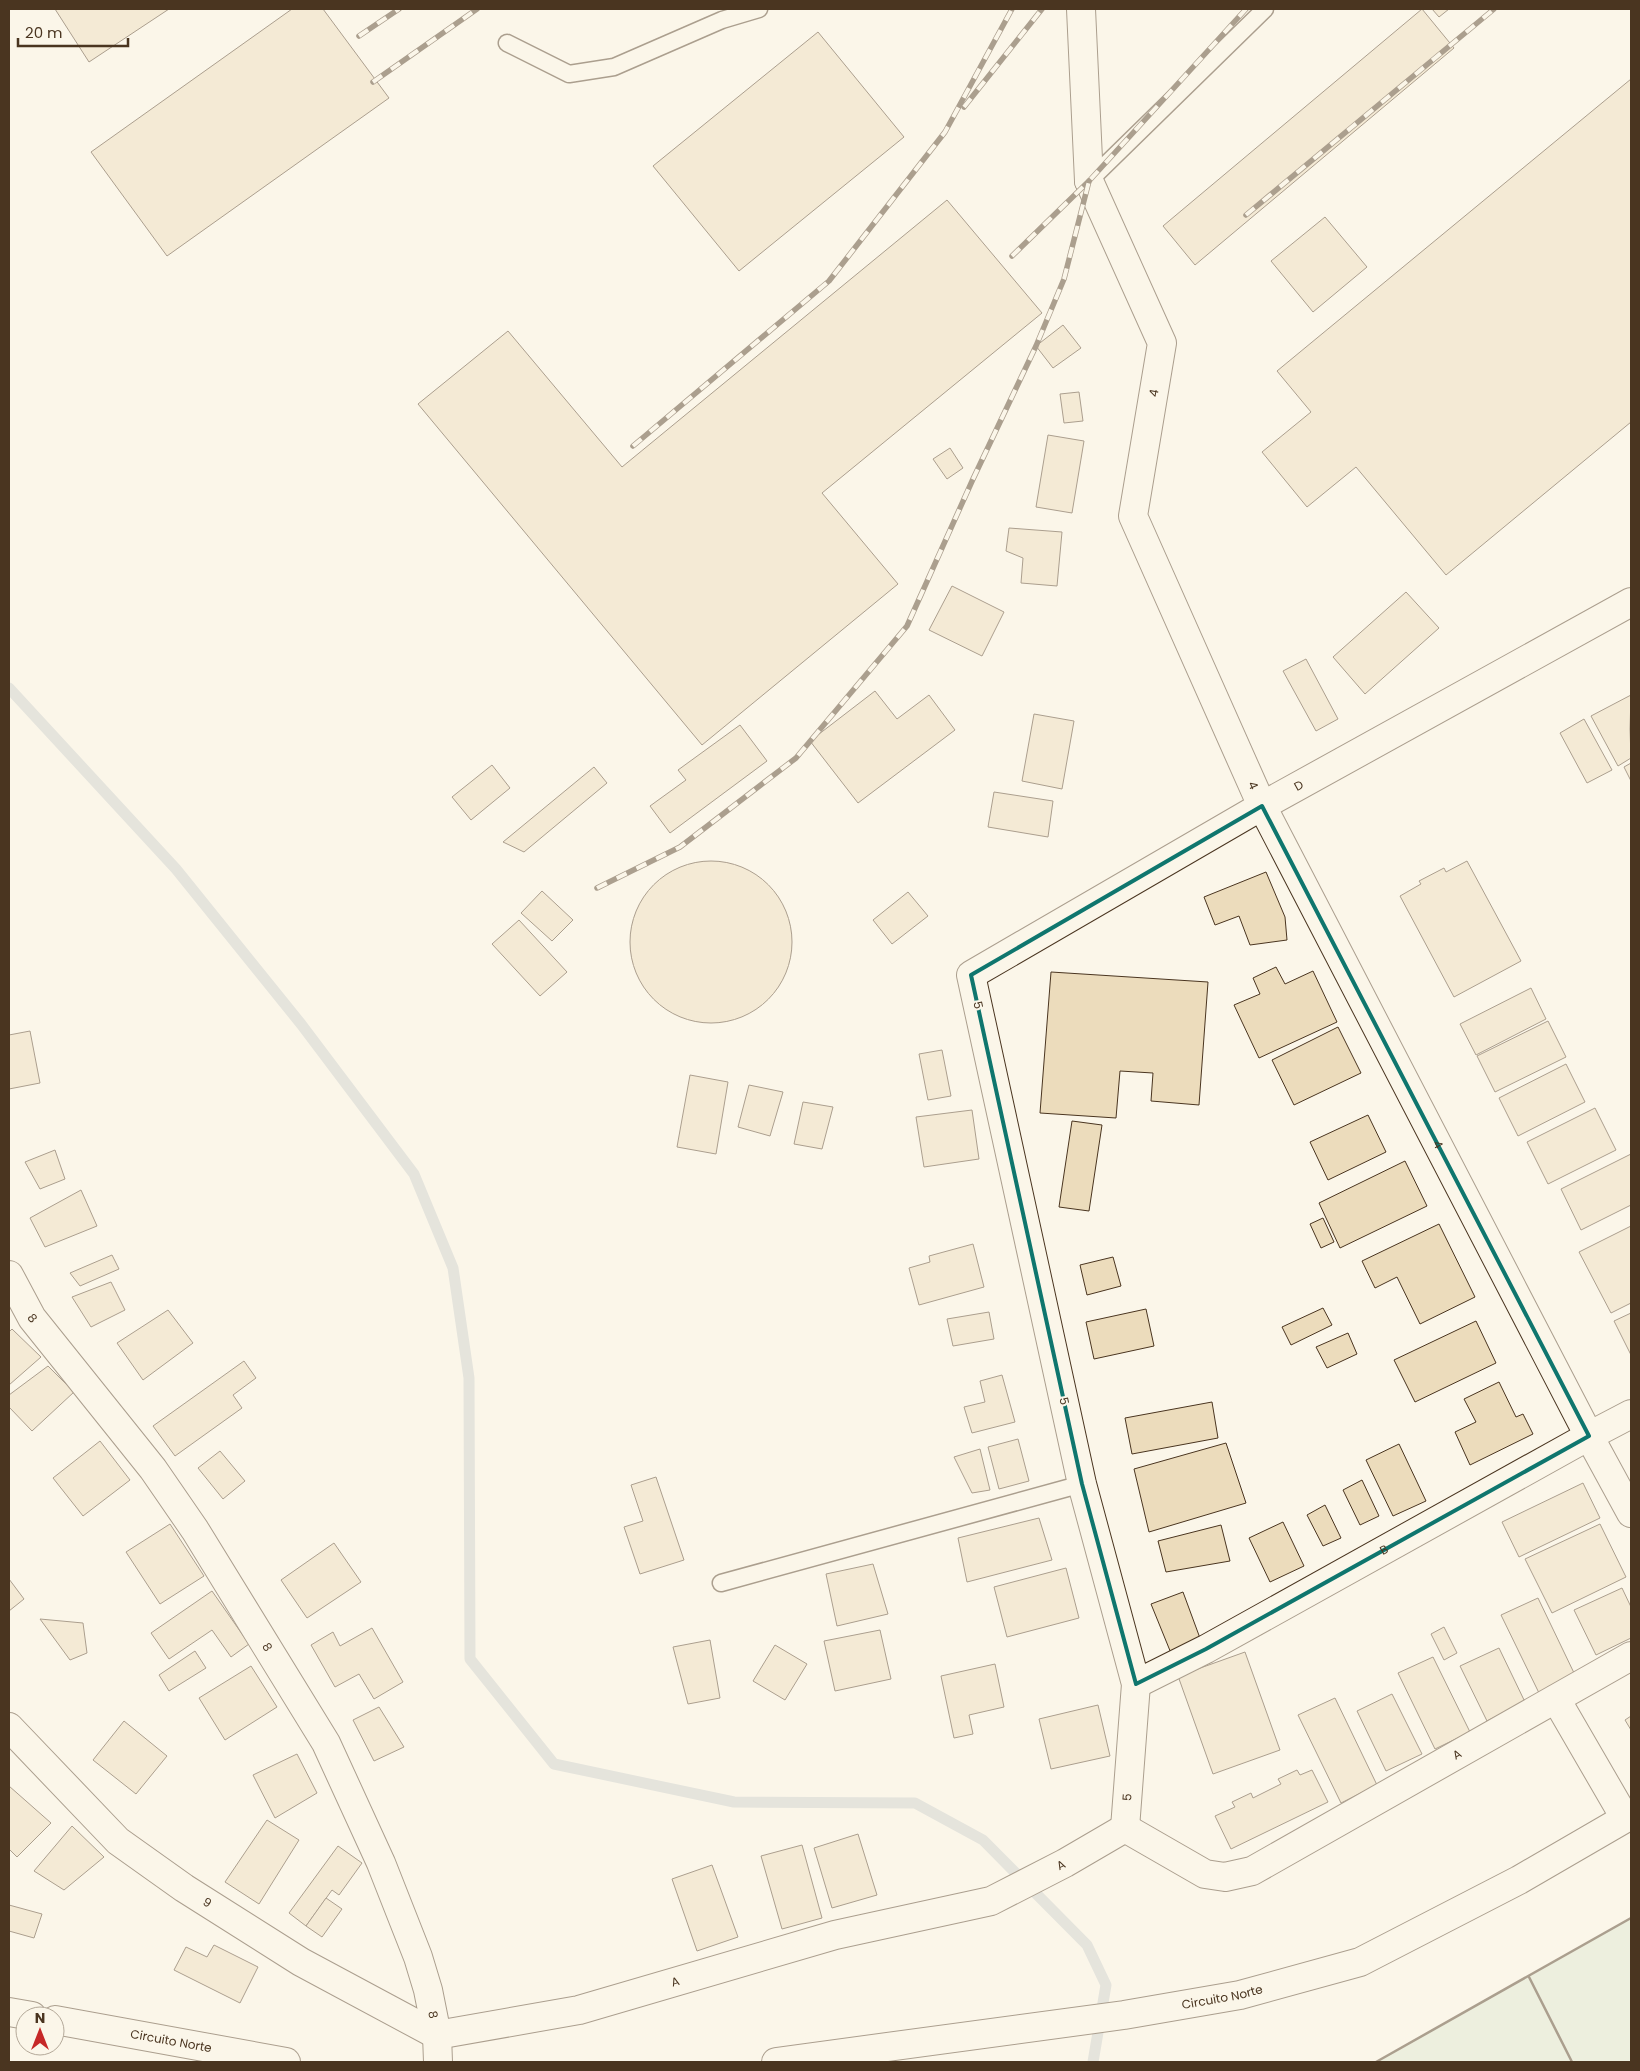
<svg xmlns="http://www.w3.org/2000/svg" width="1640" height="2071" viewBox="0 0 1640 2071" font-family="Poppins,sans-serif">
<rect width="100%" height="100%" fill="#fbf6e9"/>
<polygon fill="#dce7d0" stroke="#887966" points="1631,1918 1631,2062 1376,2062"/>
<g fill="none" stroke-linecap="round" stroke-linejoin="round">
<polyline stroke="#c9cecd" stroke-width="11" points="9,688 176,869 301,1024 414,1174 453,1268 469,1378 470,1659 554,1764 734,1802 915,1803 983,1840 1087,1945 1106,1985 1093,2062"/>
</g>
<g fill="#ecdcbc" stroke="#4a3520">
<polygon points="55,9 169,9 89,62"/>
<polygon points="292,9 323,9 389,98 167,256 91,152"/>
<polygon points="1422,9 1454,48 1195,265 1163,226"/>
<polygon points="1432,9 1449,9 1439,17"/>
<polygon points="818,32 904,137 739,271 653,166"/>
<polygon points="1631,79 1631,422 1446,575 1356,467 1307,507 1262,452 1311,412 1277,371"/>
<polygon points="947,200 1042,313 822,493 898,584 702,745 418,404 508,331 622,467"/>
<polygon points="1325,217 1367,267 1313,312 1271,261"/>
<polygon points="1063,325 1081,348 1053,368 1036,346"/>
<polygon points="1079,392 1083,421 1064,423 1060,394"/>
<polygon points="1048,435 1084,441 1072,513 1036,507"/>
<polygon points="950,448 963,468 947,479 933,459"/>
<polygon points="1009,528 1062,532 1057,586 1021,583 1023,558 1006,551"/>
<polygon points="952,586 1004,612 982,656 929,630"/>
<polygon points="1406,592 1439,628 1365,694 1333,657"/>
<polygon points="1306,659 1338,719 1316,731 1283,671"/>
<polygon points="875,691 897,719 929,695 955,730 858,803 810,741"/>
<polygon points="1631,695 1630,729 1631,758 1618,766 1591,716"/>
<polygon points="1034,714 1074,721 1062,789 1022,781"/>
<polygon points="1584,719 1612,770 1587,783 1560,733"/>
<polygon points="740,725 767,761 670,833 650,806 686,780 678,770"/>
<polygon points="1631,763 1631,781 1624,767"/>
<polygon points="492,765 510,788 471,820 452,797"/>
<polygon points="594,767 607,783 524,852 503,842"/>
<polygon points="994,792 1053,801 1048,837 988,827"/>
<circle cx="711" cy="942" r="81"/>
<polygon points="1467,861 1521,961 1454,997 1400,896 1421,884 1419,881 1444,868 1446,872"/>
<polygon points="1266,872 1285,917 1287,940 1250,945 1239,916 1215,925 1204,897"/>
<polygon points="542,891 573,920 552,941 521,913"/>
<polygon points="908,892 928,916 892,944 873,920"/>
<polygon points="519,920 567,972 540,996 492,944"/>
<polygon points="1276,967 1285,984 1313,971 1337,1022 1259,1058 1234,1005 1260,994 1253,978"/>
<polygon points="1051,972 1208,982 1199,1105 1151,1101 1153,1073 1120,1071 1116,1118 1040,1113"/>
<polygon points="1531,988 1546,1019 1476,1055 1460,1024"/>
<polygon points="1548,1021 1566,1057 1495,1092 1477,1056"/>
<polygon points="1338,1027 1361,1073 1294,1105 1272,1060"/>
<polygon points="30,1031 40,1083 9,1089 9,1035"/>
<polygon points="942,1050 951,1096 928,1100 919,1054"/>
<polygon points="1566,1064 1585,1102 1518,1136 1499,1098"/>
<polygon points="690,1075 728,1082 716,1154 677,1147"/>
<polygon points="749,1085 783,1092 770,1136 738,1127"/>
<polygon points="803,1102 833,1107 822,1149 794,1144"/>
<polygon points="1595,1108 1616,1150 1548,1184 1527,1142"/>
<polygon points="972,1110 979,1159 924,1167 916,1117"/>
<polygon points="1368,1115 1386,1152 1328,1180 1310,1142"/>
<polygon points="1072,1121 1102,1125 1089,1211 1059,1207"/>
<polygon points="55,1150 65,1179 40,1189 25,1162"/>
<polygon points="1631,1154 1631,1205 1581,1230 1561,1189"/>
<polygon points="1405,1161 1427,1206 1340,1248 1319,1203"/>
<polygon points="81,1190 97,1226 45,1247 30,1218"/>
<polygon points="1323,1218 1334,1242 1321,1248 1310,1224"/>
<polygon points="1439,1224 1475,1297 1420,1324 1397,1277 1375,1288 1362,1261"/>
<polygon points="1631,1226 1631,1303 1611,1313 1579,1252"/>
<polygon points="973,1244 984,1287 919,1305 909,1268 930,1262 929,1256"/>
<polygon points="112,1255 119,1269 80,1286 70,1273"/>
<polygon points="1113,1257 1121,1286 1087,1295 1080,1265"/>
<polygon points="111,1282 125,1310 91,1327 72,1297"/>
<polygon points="1323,1308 1332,1325 1291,1345 1282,1327"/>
<polygon points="1146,1309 1154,1346 1094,1359 1086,1322"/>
<polygon points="168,1310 193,1343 143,1380 117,1343"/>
<polygon points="989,1312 994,1339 953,1346 947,1319"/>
<polygon points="1631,1313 1631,1355 1614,1321"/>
<polygon points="1476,1321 1496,1363 1415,1402 1394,1360"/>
<polygon points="12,1329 41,1357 9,1385 9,1332"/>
<polygon points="1348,1333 1357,1354 1327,1368 1316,1347"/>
<polygon points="244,1361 256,1378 233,1395 242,1408 175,1456 153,1426"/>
<polygon points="48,1366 74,1392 32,1431 9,1407 9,1395"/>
<polygon points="1002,1375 1015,1422 972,1433 964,1407 985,1402 980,1381"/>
<polygon points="1499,1382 1516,1417 1523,1414 1533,1434 1470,1465 1455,1432 1476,1422 1464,1399"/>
<polygon points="1212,1402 1218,1438 1132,1454 1125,1418"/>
<polygon points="1018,1439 1029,1481 999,1489 988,1447"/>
<polygon points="100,1441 130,1480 83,1516 53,1478"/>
<polygon points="1226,1443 1246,1503 1149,1532 1134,1469"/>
<polygon points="1399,1444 1426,1501 1393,1516 1366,1460"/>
<polygon points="980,1449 990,1490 972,1493 954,1457"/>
<polygon points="220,1451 245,1481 223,1499 198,1468"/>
<polygon points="656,1477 684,1560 640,1574 624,1527 643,1521 631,1485"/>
<polygon points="1362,1480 1379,1516 1360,1525 1343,1490"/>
<polygon points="1583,1483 1600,1518 1519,1557 1502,1522"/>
<polygon points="1325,1505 1341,1538 1323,1546 1307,1515"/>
<polygon points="1039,1518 1052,1560 967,1582 958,1538"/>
<polygon points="1283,1522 1304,1566 1270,1582 1249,1538"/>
<polygon points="170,1524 204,1576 160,1604 126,1552"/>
<polygon points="1600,1524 1626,1577 1552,1613 1525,1559"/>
<polygon points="1221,1525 1230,1561 1166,1572 1158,1541"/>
<polygon points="334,1543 361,1582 307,1618 281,1580"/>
<polygon points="873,1564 888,1614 837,1626 826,1574"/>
<polygon points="1066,1568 1079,1618 1007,1637 994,1587"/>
<polygon points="9,1579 24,1599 9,1611"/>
<polygon points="1622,1588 1631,1607 1631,1638 1596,1655 1574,1610"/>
<polygon points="212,1591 249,1644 231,1657 212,1630 169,1659 151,1633"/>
<polygon points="1183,1592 1204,1649 1175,1663 1151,1604"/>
<polygon points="1538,1598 1575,1675 1539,1693 1501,1615"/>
<polygon points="40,1619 83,1623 87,1653 70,1660"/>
<polygon points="1444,1627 1457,1653 1444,1660 1431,1634"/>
<polygon points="372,1628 403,1682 374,1699 359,1674 335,1687 311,1645 333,1632 340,1646"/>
<polygon points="880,1630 891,1679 835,1691 824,1641"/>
<polygon points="710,1640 720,1698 688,1704 673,1647"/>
<polygon points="775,1645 807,1664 785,1700 753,1681"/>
<polygon points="1499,1648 1525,1702 1487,1721 1460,1666"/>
<polygon points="195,1651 206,1668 169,1691 159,1675"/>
<polygon points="1245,1652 1280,1750 1213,1774 1178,1676"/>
<polygon points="1433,1657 1470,1732 1435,1749 1398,1673"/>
<polygon points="995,1664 1004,1707 969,1715 973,1734 954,1738 941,1676"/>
<polygon points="251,1666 277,1707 225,1740 199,1698"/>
<polygon points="1392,1694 1422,1754 1386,1771 1357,1711"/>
<polygon points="1335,1698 1377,1785 1341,1803 1298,1715"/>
<polygon points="1098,1705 1110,1756 1051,1769 1039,1719"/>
<polygon points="379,1707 404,1747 374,1761 353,1720"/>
<polygon points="1631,1716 1631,1730 1625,1720"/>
<polygon points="124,1721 167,1756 136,1794 93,1760"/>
<polygon points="297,1754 317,1793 275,1818 253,1775"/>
<polygon points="1297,1770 1300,1775 1312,1770 1328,1802 1231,1849 1215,1816 1235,1807 1232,1802 1251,1793 1253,1798 1281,1784 1278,1779"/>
<polygon points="9,1786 51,1823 17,1857 9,1849"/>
<polygon points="267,1820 299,1840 259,1904 225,1882"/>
<polygon points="72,1826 104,1857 64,1890 34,1871"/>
<polygon points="858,1834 877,1895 832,1908 814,1848"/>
<polygon points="802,1845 822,1918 782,1929 761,1856"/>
<polygon points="338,1846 362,1863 339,1895 332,1890 306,1926 289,1913"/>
<polygon points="712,1865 738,1937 697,1951 672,1879"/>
<polygon points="326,1898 342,1909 322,1937 306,1926"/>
<polygon points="9,1905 42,1914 34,1938 9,1931"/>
<polygon points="214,1945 258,1967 240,2003 174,1970 186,1947 207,1957"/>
</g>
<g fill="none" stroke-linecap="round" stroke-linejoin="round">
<g stroke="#4a3520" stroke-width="19">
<g id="service">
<polyline points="507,43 569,74 614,67 722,20 759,9"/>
<polyline points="1089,181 1265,9"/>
<polyline points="721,1583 1082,1484"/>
</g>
</g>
<g stroke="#4a3520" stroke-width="30">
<g id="minor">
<polyline points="1081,9 1089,181"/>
<path id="s1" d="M9 1275 32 1318 153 1469 195 1530 326 1743 381 1863 418 1957 428 1990 437 2035 438 2062"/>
<path id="s2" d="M1136 1684 1206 1649 1589 1436 1631 1414"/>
<polyline points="1556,1699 1625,1818"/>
<path id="s3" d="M9 1727 118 1841 184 1888 301 1962 437 2035 579 2010 835 1935 991 1901 1065 1863 1125 1828"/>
<path id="s4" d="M1125 1828 1136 1684 1082 1484 971 975 1262 806 1631 602"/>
<path id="s5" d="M1125 1828 1205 1874 1225 1877 1252 1871 1631 1656"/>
</g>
</g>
<g stroke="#4a3520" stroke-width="30">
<g id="tertiary">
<path id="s6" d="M1089 181 1162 343 1133 516 1262 806 1589 1436 1631 1513"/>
</g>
</g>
<g stroke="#4a3520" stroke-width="30">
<g id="primary">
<polyline points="9,2012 32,2016"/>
<path id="s7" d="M55 2020 286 2062"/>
<path id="s8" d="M776 2062 1124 2015 1240 1995 1360 1962 1519 1880 1631 1815"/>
</g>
</g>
<use href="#service" stroke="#fbf6e9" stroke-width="16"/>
<use href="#minor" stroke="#fbf6e9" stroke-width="28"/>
<use href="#tertiary" stroke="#fbf6e9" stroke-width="28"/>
<use href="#primary" stroke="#fbf6e9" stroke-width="28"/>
<g stroke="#4a3520" stroke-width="5.5">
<g id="rail">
<polyline points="359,36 399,9"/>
<polyline points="373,82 477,9"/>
<polyline points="964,107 1042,9"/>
<polyline points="1246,215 1494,9"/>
<polyline points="1012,256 1089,181 1246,9"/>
<polyline points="633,446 829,281 945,132 1012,9"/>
<polyline points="597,888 680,847 796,758 907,626 973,479 1036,346 1064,279 1089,181"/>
</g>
</g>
<use href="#rail" stroke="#fbf6e9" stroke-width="4" stroke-dasharray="11" stroke-linecap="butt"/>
<g stroke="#4a3520" stroke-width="2.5">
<polyline points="1529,1977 1572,2062"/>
<polyline points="1376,2062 1631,1918"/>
</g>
</g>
<path d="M0 0H1640V2071H0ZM1262 806 1589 1436 1206 1649 1136 1684 1082 1484 971 975Z" fill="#fbf6e9" fill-opacity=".55" fill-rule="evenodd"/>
<path fill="none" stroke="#0f766e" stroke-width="4" stroke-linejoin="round" d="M1262 806 1589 1436 1206 1649 1136 1684 1082 1484 971 975Z"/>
<g text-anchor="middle" stroke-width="4" stroke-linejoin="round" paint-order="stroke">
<g font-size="12" fill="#4a3520" stroke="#fbf6e9">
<text transform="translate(1154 393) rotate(-80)" y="4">4</text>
<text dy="4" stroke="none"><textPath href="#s6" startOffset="648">4</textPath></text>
<text dy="4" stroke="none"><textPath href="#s4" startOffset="1251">D</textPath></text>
<text transform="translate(978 1005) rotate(78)" y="4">5</text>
<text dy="4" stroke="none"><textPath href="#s6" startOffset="1052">4</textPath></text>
<text dy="4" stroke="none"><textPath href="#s1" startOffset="49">8</textPath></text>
<text transform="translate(1064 1401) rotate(78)" y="4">5</text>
<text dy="4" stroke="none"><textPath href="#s2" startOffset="282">B</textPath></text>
<text dy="4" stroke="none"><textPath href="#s1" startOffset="454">8</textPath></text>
<text dy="4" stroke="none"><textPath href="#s5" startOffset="376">A</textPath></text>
<text dy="4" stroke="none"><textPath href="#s4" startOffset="31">5</textPath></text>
<text dy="4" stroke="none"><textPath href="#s3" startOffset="1181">A</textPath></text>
<text dy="4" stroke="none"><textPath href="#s3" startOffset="266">9</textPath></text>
<text dy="4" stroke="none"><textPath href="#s3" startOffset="776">A</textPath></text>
<text dy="4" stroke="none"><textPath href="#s8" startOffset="451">Circuito Norte</textPath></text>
<text dy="4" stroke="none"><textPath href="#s1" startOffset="859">8</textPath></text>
<text dy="4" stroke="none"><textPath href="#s7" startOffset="118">Circuito Norte</textPath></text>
</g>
</g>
<rect width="1640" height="2071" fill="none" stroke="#4a3520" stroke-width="20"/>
<g transform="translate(40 2031)"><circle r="24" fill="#fbf6e9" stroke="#b4a999"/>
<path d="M0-4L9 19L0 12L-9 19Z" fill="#c62828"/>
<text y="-8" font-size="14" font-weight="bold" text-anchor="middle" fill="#4a3520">N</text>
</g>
<path d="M18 38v8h110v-8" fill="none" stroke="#4a3520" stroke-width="2.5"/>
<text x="25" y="38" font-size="15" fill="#4a3520" stroke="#fbf6e9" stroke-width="4" paint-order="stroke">20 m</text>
</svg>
